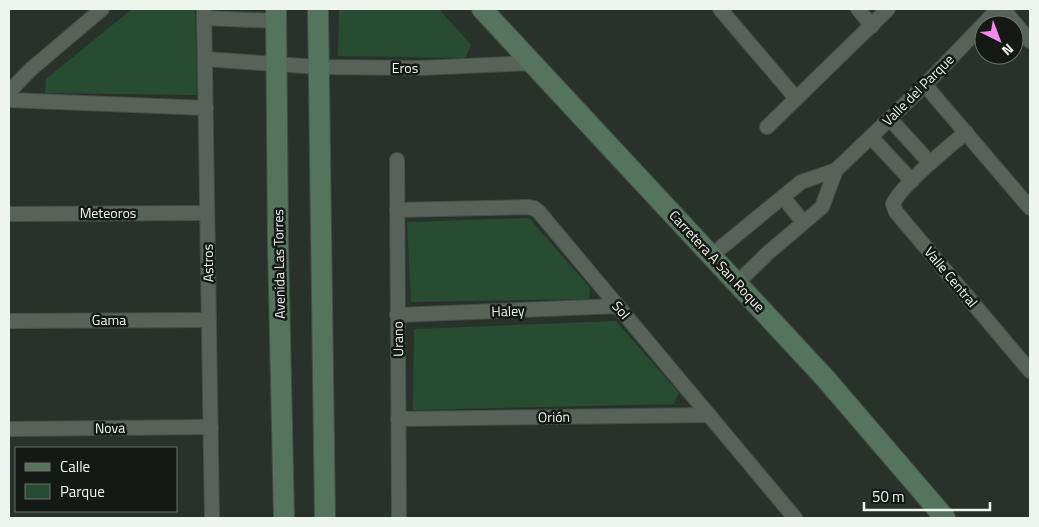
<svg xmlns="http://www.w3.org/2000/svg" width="1039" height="527" viewBox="0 0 1039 527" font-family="'Titillium Web',sans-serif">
<rect width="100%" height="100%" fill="#28322a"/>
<g fill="#284c31">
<polygon points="132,9 195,9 197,95 45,93 46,79"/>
<polygon points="339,9 439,9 471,45 465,58 338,56"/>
<polygon points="529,218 590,288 589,299 411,302 407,222"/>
<polygon points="616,321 679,393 674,404 413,410 414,329"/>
</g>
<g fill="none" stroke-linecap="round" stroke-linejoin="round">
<g stroke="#454f47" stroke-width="16">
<g id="street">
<polyline points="204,9 212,518"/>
<polyline points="720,9 795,97"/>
<polyline points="858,9 872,26"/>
<polyline points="1003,9 1030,41"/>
<polyline points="205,18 276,21"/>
<polyline points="205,59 318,67 420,68 533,63"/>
<polyline points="925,85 1030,208"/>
<polyline points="9,92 30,70 102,9"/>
<polyline points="9,100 206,108"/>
<polyline points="890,119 930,163"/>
<polyline points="767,127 888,9"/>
<path d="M966 132C948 148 902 184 893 204L896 212 1030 371"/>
<polyline points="871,137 912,181"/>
<polyline points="397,160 399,518"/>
<polyline points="783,197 803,222"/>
<polyline points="397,210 527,207 534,208 539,212 795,518"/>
<polyline points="9,214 207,213"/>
<polyline points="712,255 801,182 836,170 925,85 998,9"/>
<polyline points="737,283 769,252 822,207 836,170"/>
<polyline points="397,315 618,306"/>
<polyline points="9,321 209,320"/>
<polyline points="398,419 709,415"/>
<polyline points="9,429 211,427"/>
</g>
</g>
<g stroke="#454f47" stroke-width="22">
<g id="secondary">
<polyline points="276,9 278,244 284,518"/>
<polyline points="318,9 325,518"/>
<polyline points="482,9 825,378 945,518"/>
</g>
</g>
<use href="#street" stroke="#576359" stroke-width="14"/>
<use href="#secondary" stroke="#55745d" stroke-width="20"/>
</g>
<g text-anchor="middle" stroke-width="5" stroke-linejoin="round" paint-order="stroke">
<g font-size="14" fill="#eef5ef" stroke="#141915">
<text x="405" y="73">Eros</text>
<text transform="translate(918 90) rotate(-45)" y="5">Valle del Parque</text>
<text x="108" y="218">Meteoros</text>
<text transform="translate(717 261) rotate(47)" y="5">Carretera A San Roque</text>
<text transform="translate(208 263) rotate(-91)" y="5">Astros</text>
<text transform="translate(279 264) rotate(-91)" y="5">Avenida Las Torres</text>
<text transform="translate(951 277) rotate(50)" y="5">Valle Central</text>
<text transform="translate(621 310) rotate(50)" y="5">Sol</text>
<text transform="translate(508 311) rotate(-2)" y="5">Haley</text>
<text x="109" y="325">Gama</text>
<text transform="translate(398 339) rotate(-91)" y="5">Urano</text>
<text transform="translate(554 417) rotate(-1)" y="5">Orión</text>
<text transform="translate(110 428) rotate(-1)" y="5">Nova</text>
</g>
</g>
<rect width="1039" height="527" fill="none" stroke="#eef5ef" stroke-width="20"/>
<rect x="15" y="447" width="162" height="65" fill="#141915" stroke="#6b716c"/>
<rect x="25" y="463" width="25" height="8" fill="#55745d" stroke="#6b716c"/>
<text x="60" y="472" font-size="15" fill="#eef5ef">Calle</text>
<rect x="25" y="484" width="25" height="15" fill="#284c31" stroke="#6b716c"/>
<text x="60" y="497" font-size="15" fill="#eef5ef">Parque</text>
<g transform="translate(999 40) rotate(138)"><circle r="24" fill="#141915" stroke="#6b716c"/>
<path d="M0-4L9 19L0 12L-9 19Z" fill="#f788ec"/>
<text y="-8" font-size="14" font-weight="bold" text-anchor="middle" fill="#eef5ef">N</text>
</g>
<path d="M864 502v8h126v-8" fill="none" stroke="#eef5ef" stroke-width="2.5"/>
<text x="872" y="502" font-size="15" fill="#eef5ef" stroke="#141915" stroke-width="4" paint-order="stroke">50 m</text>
</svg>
